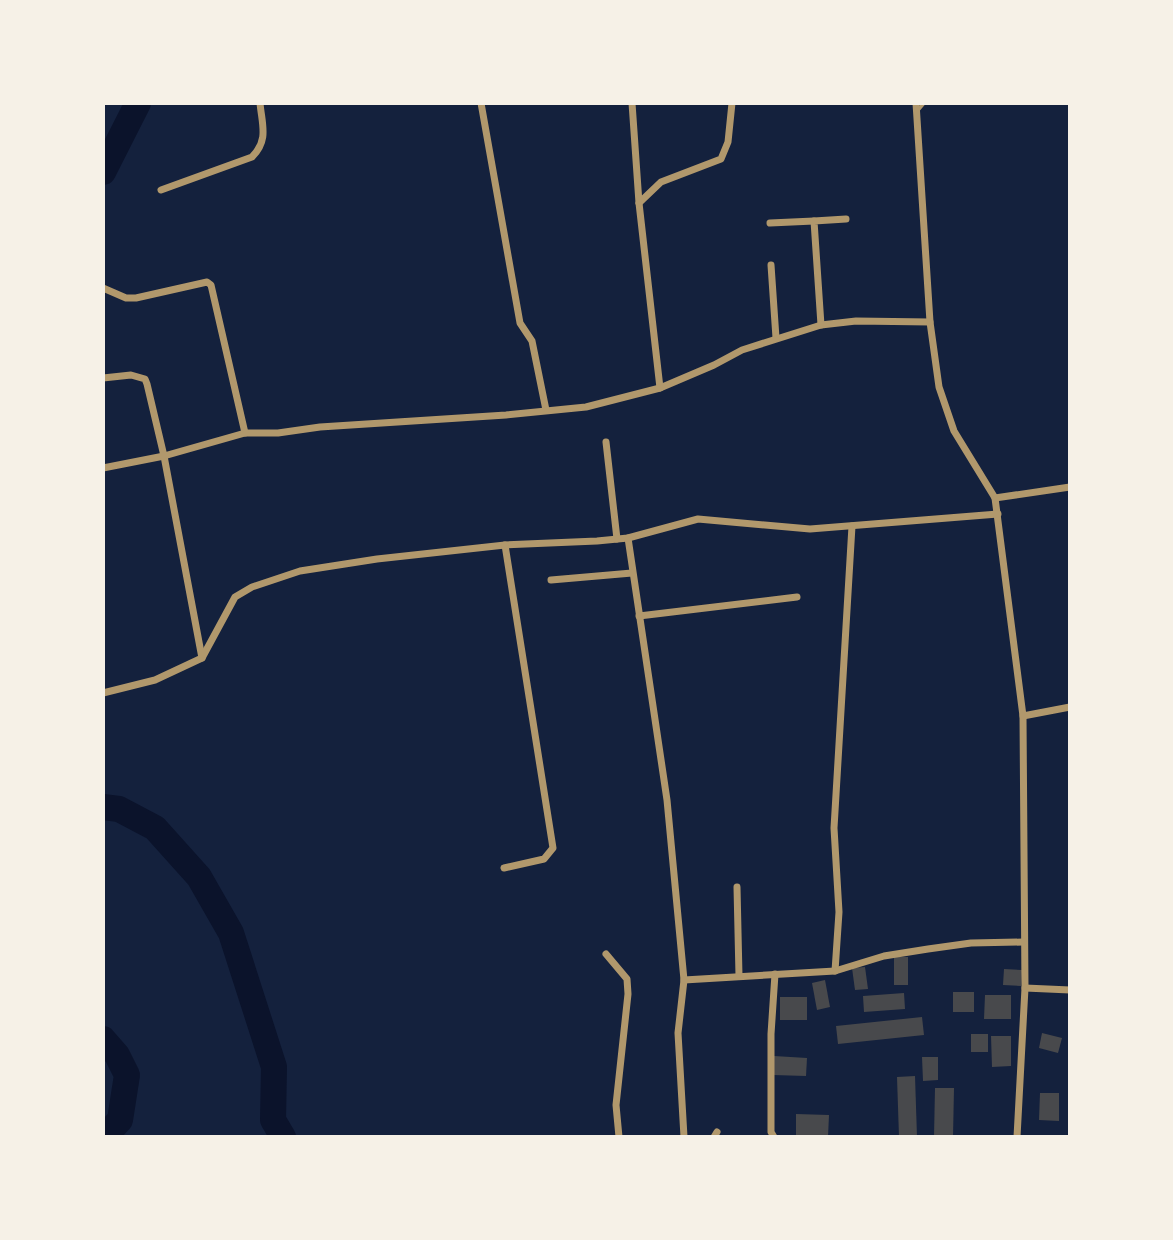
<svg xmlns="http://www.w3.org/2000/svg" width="1173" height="1240" viewBox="0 0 1173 1240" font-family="'Archivo Narrow',sans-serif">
<rect width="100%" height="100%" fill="#14213d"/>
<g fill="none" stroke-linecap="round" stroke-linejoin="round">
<g stroke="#0b132b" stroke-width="26">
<polyline points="103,172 138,103"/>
<polyline points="103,807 119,809 155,828 199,877 231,933 274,1067 273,1120 283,1137"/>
<polyline points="103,1039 117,1055 127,1075 120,1120 104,1137"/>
</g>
</g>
<g fill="#48494c">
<rect x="894" y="957" width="14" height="28"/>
<polygon points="865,967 868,989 855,990 852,968"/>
<polygon points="1004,969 1022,970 1021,986 1003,985"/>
<polygon points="825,980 830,1007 817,1010 812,983"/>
<rect x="953" y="992" width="21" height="20"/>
<polygon points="904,993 905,1009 864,1012 863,996"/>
<polygon points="985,995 1011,995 1011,1019 984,1019"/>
<rect x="780" y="997" width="27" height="23"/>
<polygon points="922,1017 924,1035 838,1044 836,1026"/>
<polygon points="1042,1033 1062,1038 1058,1053 1039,1048"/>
<rect x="971" y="1034" width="17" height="18"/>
<polygon points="991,1036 1011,1036 1011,1066 992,1067"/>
<polygon points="774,1056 807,1058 806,1076 773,1075"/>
<polygon points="922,1057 938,1057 938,1080 923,1081"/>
<polygon points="915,1076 917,1137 899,1137 897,1077"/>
<polygon points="935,1088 954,1088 953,1137 934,1137"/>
<polygon points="1040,1093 1059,1093 1059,1121 1039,1120"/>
<polygon points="796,1114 829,1115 828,1137 796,1137"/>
</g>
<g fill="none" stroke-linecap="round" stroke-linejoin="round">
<polyline stroke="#b1986c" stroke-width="3.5" points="918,110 924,103"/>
<g stroke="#b1986c" stroke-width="7">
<polyline points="481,103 520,323 532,341 546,410"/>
<polyline points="632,103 639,203 660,388"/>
<polyline points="916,103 930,322 939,387 954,431 995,498 1023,716 1025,988 1017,1137"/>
<path d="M161 190 252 157C269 140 262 125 260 103"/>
<polyline points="639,203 661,182 721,159 728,142 732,103"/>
<polyline points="770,223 814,221"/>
<polyline points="771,265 776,338"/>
<polyline points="103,288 126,298 136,298 207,282 211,285 245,433"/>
<polyline points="821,325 814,221 846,219"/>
<polyline points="103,378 131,375 145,379 147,384 164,456 202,658"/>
<polyline points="606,442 617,539"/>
<polyline points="103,468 164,456 245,433 278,433 320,427 506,415 586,407 660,388 714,365 742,350 821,325 856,321 930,322"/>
<polyline points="995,498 1070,487"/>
<polyline points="628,538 667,800 684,980 678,1033 684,1137"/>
<polyline points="551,580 632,573"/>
<polyline points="639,616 797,597"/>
<polyline points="103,693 155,680 202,658 235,597 252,587 300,571 377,559 505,545 597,541 628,538 698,519 810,529 998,514"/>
<polyline points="1023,716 1070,707"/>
<polyline points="504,868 544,859 553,848 505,545"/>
<polyline points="737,887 739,976"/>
<polyline points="606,954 627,979 628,994 616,1105 619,1137"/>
<polyline points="835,971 839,912 834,828 852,526"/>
<polyline points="684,980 835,971 884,956 928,949 971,943 1023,942"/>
<polyline points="1025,988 1070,990"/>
<polyline points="714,1137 717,1132"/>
<polyline points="774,1137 771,1132 771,1034 775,974"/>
</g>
</g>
<rect width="1173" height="1240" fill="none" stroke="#f6f1e7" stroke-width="210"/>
</svg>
